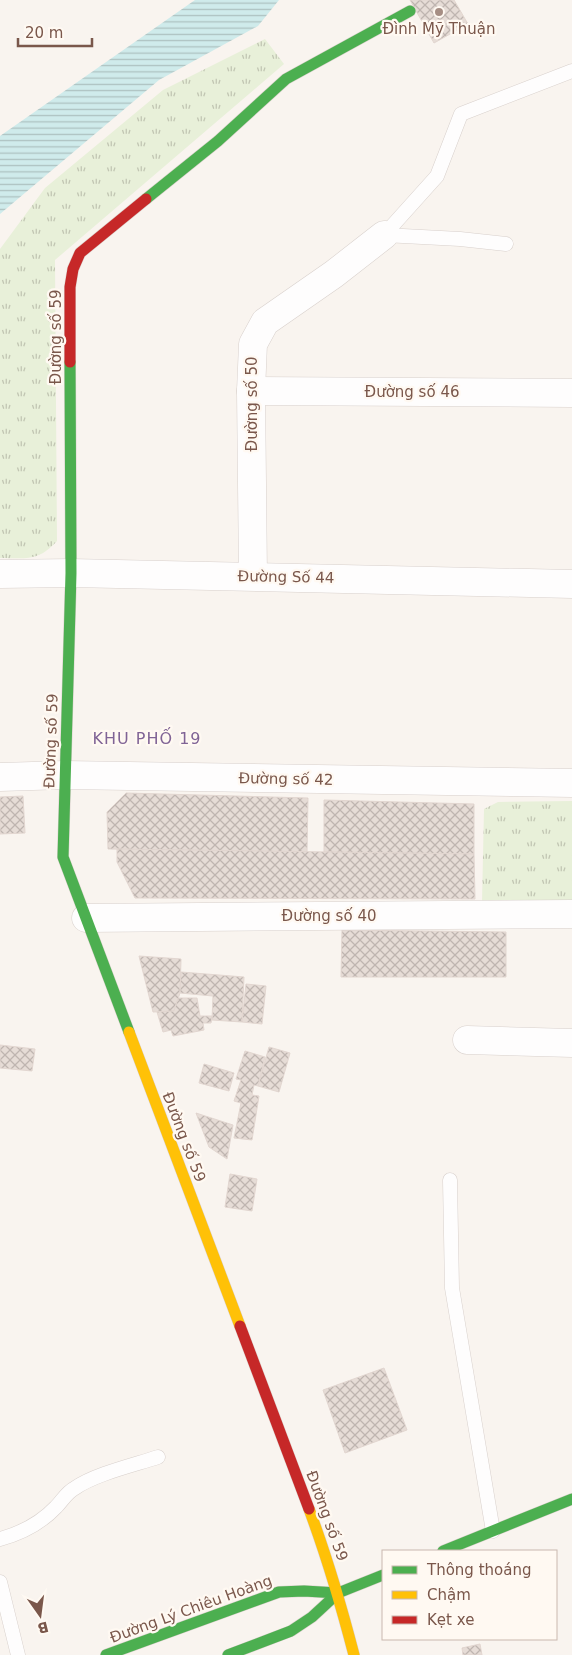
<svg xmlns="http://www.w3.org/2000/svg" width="572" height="1655" viewBox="0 0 572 1655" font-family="'DejaVu Sans',sans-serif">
<defs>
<pattern id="grass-tufts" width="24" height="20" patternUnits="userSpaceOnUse" patternTransform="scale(1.25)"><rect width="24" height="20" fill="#e8f0d9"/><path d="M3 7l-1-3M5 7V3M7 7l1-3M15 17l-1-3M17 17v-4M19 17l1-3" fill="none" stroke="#c1c5b2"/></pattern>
<pattern id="water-rules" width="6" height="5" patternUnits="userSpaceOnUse" patternTransform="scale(1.25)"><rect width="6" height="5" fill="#cfebeb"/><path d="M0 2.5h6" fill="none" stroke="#adc1c0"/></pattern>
<pattern id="building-cross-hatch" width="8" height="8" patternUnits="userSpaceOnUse" patternTransform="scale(1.25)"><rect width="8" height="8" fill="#e6dcd6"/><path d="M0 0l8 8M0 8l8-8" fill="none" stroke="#bfb5b0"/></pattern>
</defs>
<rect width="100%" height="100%" fill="#f9f4ef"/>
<g fill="url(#grass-tufts)">
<path d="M265 39 284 64 55 260 57 541C38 562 26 558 0 558V249L45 188 163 90Z"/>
<polygon points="572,801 572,902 482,902 484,809 498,802"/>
</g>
<polygon fill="url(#water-rules)" points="195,0 279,0 258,26 159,80 0,214 0,136"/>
<g fill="url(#building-cross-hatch)" stroke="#e2d6d0">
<polygon points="410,0 454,0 468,24 434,43"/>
<polygon points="126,793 308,798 307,852 108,849 107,812"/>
<polygon points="23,796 25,833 0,834 0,797"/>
<polygon points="324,800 474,804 474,854 324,852"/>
<polygon points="117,849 474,854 475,899 135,898 117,862"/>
<polygon points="342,930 506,932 506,977 341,977"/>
<polygon points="139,956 181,959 180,993 174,1011 153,1012"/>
<polygon points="181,972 244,977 242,1022 212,1020 213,996 180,993"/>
<polygon points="246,984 266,986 262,1024 242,1022"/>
<polygon points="178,998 197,998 200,1016 212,1016 211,1023 203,1023 204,1030 173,1036 171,1030 163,1032 157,1012 174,1011"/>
<polygon points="0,1045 35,1049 32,1071 0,1068"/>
<polygon points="269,1047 290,1053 279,1092 258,1086"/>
<polygon points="245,1051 265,1057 258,1086 254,1085 252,1095 259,1096 252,1140 234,1138 241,1103 234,1101 241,1080 236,1079"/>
<polygon points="204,1064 234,1073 229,1091 199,1083"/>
<polygon points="196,1113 233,1125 227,1159 209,1147"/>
<polygon points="230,1174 257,1179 252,1211 225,1207"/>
<polygon points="384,1368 407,1430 345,1453 323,1390"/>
<polygon points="480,1644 482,1655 463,1655 462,1648"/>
</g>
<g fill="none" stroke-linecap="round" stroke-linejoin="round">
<g stroke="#d8d0cc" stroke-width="15">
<g id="lane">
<polyline points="384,235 437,176 461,114 572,71"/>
<polyline points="384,235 460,239 506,244"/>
<polyline points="450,1180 452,1288 493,1531"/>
<path d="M0 1539C22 1533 40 1524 56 1507 62 1501 67 1492 75 1488 95 1474 134 1465 158 1457"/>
<polyline points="0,1582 18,1655"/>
</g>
</g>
<g stroke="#d8d0cc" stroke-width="29">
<g id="street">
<polyline points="251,391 572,393"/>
<polyline points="0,574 71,573 572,584"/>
<polyline points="253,576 251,391 253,344 265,322 334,274 384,235"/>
<polyline points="0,777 65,775 572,783"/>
<polyline points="86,918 572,914"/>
<polyline points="467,1040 572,1043"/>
</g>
</g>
<g stroke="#dad1cc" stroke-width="12">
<g id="fast">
<polyline points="146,199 218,141 286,79 410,11"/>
<polyline points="70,362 71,573 63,857 129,1032"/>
<polyline points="443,1551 572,1499"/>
<polyline points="106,1655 279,1592 304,1591 338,1593"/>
<polyline points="228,1655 291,1631 312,1617 338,1593 383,1575"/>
</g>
</g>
<g stroke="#dad1cc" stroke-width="12">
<g id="slow">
<polyline points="129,1032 240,1326"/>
<path d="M309 1509C327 1557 341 1605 354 1655"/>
</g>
</g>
<g stroke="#dad1cc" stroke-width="12">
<g id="jam">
<polyline points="70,362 70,287 73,269 80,253 146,199"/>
<polyline points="240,1326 309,1509"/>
</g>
</g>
<use href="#lane" stroke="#fefdfd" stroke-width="14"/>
<use href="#street" stroke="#fefdfd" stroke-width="28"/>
<use href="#fast" stroke="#4caf50" stroke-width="11"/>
<use href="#slow" stroke="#ffc107" stroke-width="11"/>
<use href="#jam" stroke="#c62828" stroke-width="11"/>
</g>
<circle fill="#a68e84" stroke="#fff9f2" stroke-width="2" cx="439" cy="12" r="5"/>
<g text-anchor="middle" stroke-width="4.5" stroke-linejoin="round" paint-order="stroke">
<g font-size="15" fill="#7a574b" stroke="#fff9f2">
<text x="439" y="34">Đình Mỹ Thuận</text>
</g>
<g font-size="15" fill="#7a574b" stroke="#fff9f2">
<text transform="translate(56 337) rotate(-90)" y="5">Đường số 59</text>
<text x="412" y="397">Đường số 46</text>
<text transform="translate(252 404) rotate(-90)" y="5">Đường số 50</text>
<text transform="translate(286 577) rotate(1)" y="5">Đường Số 44</text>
<text transform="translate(51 741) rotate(-88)" y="5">Đường số 59</text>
<text transform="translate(286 779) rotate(1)" y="5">Đường số 42</text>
<text x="329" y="921">Đường số 40</text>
<text transform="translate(184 1137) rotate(69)" y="5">Đường số 59</text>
<text transform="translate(327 1516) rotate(70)" y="5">Đường số 59</text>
<text transform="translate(191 1609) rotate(-20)" y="5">Đường Lý Chiêu Hoàng</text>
</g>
<g font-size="16" letter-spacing="1" fill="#806496" stroke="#fff9f2">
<text x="147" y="744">KHU PHỐ 19</text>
</g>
</g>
<rect x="382" y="1550" width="175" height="90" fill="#fff9f2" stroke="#cab8af"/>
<rect x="392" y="1566" width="25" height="8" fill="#4caf50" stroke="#cab8af"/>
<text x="427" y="1575" font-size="15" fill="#7a574b">Thông thoáng</text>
<rect x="392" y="1591" width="25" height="8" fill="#ffc107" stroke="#cab8af"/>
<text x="427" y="1600" font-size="15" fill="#7a574b">Chậm</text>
<rect x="392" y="1616" width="25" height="8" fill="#c62828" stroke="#cab8af"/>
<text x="427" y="1625" font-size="15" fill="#7a574b">Kẹt xe</text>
<g transform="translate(40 1615) rotate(166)" stroke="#fff9f2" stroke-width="4" paint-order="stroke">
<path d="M0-4L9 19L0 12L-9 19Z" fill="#7a574b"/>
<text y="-8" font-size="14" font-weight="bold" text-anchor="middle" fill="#7a574b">B</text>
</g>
<path d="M18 38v8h74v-8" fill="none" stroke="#7a574b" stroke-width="2.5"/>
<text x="25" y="38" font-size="15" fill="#7a574b" stroke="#fff9f2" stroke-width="4" paint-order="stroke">20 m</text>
</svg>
